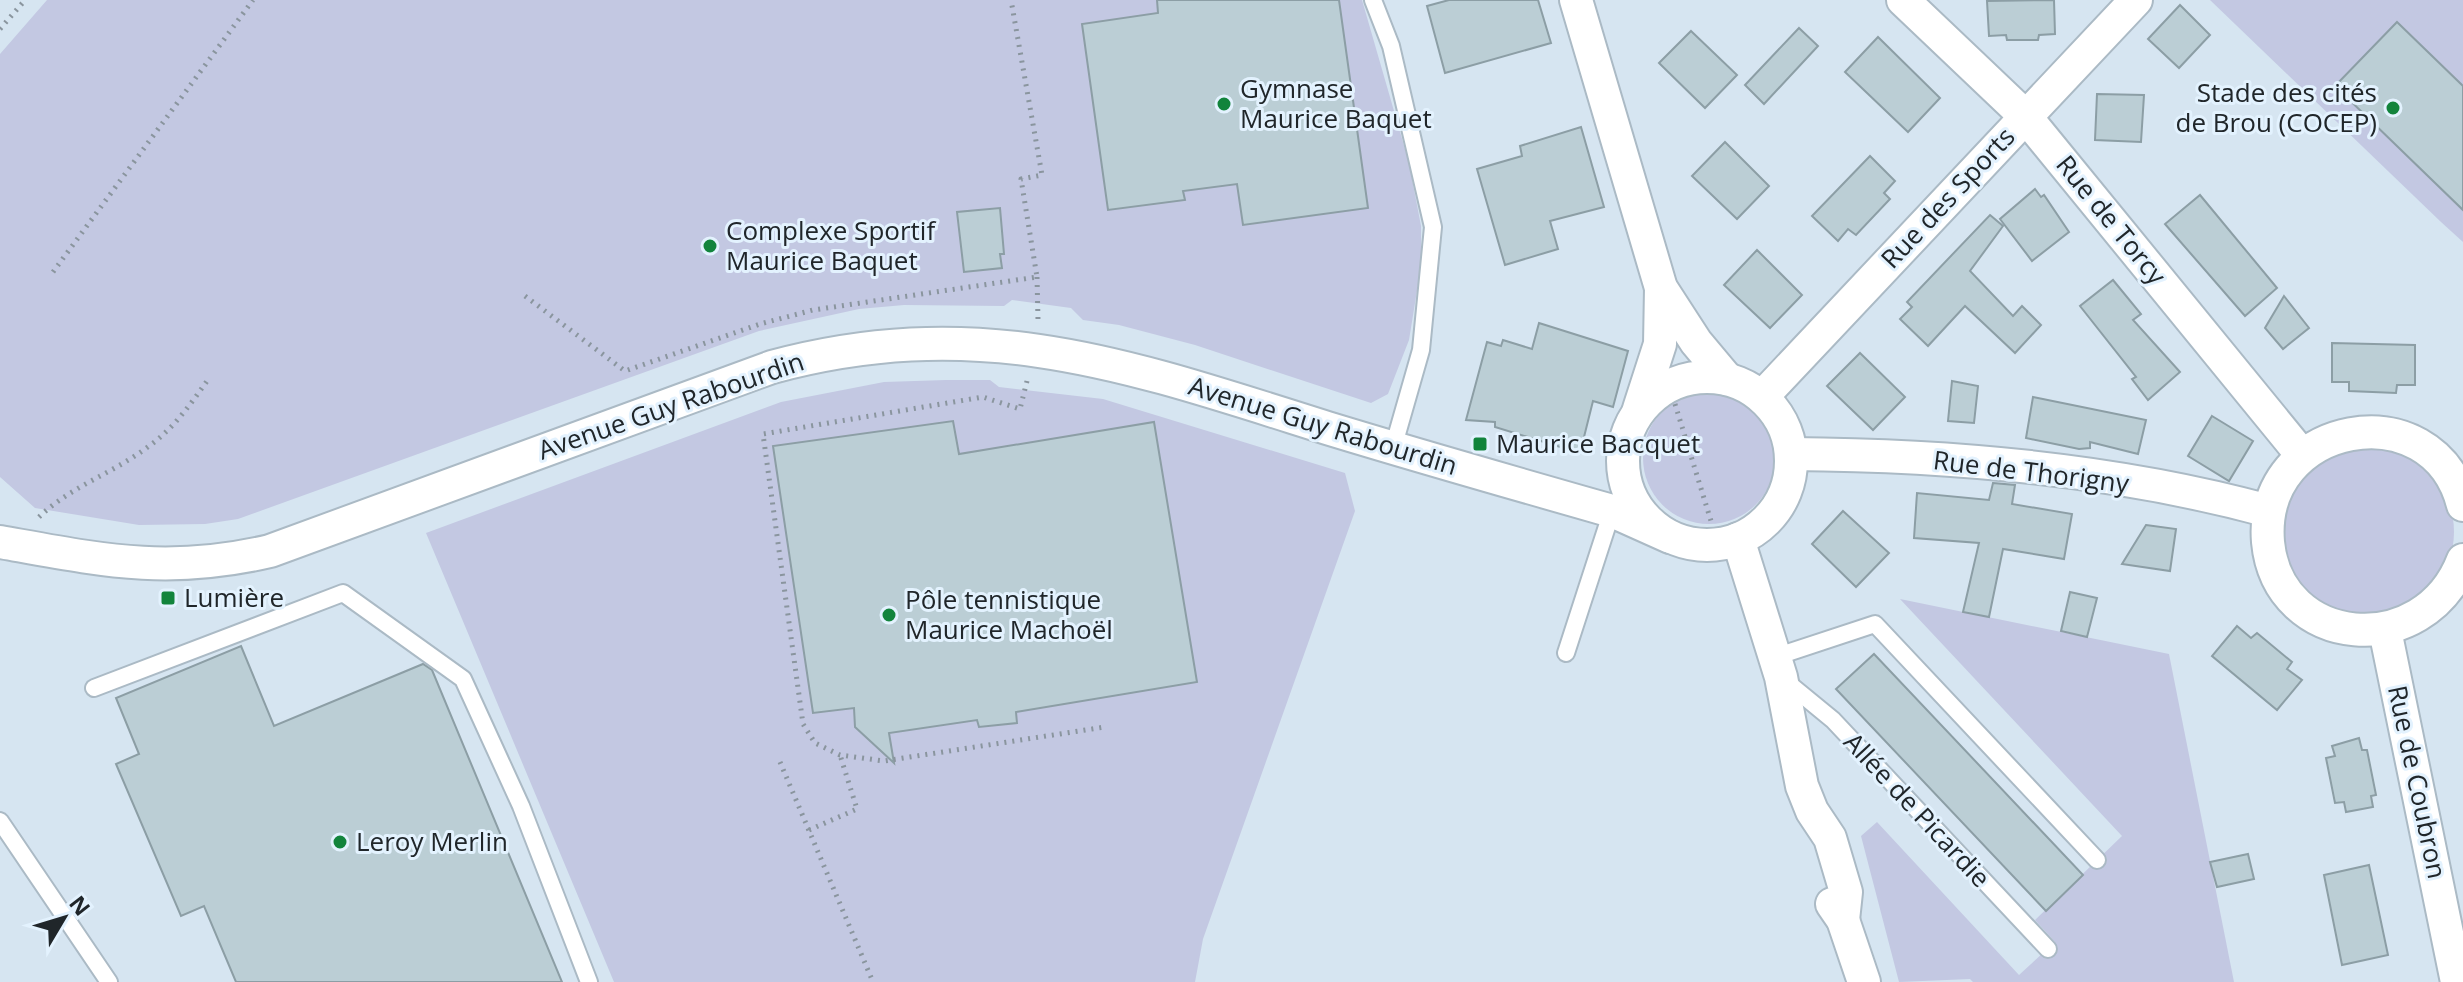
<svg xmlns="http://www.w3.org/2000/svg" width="2463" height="982" viewBox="0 0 2463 982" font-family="'Open Sans',sans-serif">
<rect width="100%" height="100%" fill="#d6e5f1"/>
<g fill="#c3c8e2">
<polygon points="47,0 1362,0 1409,163 1421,226 1421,266 1409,340 1388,394 1371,403 1195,345 1119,325 1083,320 1071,308 1012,300 1004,306 904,305 859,309 759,331 238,519 205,524 139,525 35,508 0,477 0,54"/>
<polygon points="2210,0 2463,0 2463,242 2441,222"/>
<polygon points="946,380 990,380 999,387 1103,399 1345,473 1355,511 1203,939 1195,982 614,982 426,533 781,402 884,382"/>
<circle cx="1709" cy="458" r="66"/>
<circle cx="2368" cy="532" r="86"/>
<polygon points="1900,599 2169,654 2234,982 1973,982 1970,979 1899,982 1861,836 1877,822 2019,975 2055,942 2035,920 2122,836"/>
</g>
<g fill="#bbced5" stroke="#8c9ea5" stroke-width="2">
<polygon points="1157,0 1339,0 1368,208 1243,225 1237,184 1183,191 1185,200 1108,210 1082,24 1158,13"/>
<polygon points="1449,0 1538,0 1551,43 1445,73 1427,6"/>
<polygon points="2054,0 2055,34 2039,35 2038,40 2007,40 2006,35 1989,36 1987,1"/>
<polygon points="2180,5 2210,35 2179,68 2148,39"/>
<polygon points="2397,22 2463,86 2463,210 2335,86"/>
<polygon points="1799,28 1818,46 1764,104 1745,85"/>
<polygon points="1691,31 1737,75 1705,108 1659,63"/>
<polygon points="1878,37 1940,98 1908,132 1845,72"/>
<polygon points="2097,94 2144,95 2141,142 2095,140"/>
<polygon points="1581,127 1604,207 1550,221 1558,249 1505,265 1477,169 1522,156 1520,146"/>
<polygon points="1725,142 1769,186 1737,219 1692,176"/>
<polygon points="1870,156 1895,181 1884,193 1890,199 1856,235 1848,229 1838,241 1812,216"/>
<polygon points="2035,189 2041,197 2044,195 2069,232 2032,261 2000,219"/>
<polygon points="2200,195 2277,288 2245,316 2165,224"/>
<polygon points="1000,208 1004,254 1000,254 1002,268 964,272 957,212"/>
<polygon points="1990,215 2003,226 1970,271 2013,316 2022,306 2041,325 2015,353 1965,306 1928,346 1900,319 1912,307 1907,302"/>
<polygon points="1757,250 1802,295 1770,328 1724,285"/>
<polygon points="2113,280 2141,314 2133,320 2180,372 2148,400 2132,379 2136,377 2080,306"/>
<polygon points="2284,296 2309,328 2283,349 2265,328"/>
<polygon points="1539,323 1628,351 1613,407 1593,401 1580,453 1495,427 1495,422 1466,420 1487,342 1501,346 1503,340 1532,349"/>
<polygon points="2332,343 2415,345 2415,385 2397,385 2396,393 2349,391 2349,382 2332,382"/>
<polygon points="1860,353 1905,397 1873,430 1827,386"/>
<polygon points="1952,381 1978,386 1974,423 1948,421"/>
<polygon points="2033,397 2146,420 2138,454 2090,442 2090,448 2079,449 2026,438"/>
<polygon points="2212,416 2253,441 2229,481 2188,456"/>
<polygon points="953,421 959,454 1154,422 1197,682 1016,712 1017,723 979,727 977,720 889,733 894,763 855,727 854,708 813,713 773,446"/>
<polygon points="1993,483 2015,485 2012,504 2072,514 2064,559 2003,549 1989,617 1963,612 1979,543 1914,538 1917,493 1989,500"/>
<polygon points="1843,511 1889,553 1856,587 1812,544"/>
<polygon points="2146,525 2176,529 2170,571 2122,564"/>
<polygon points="2070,592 2097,598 2087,637 2061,631"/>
<polygon points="2237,626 2251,638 2257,633 2292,662 2287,669 2302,680 2277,710 2212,656"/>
<polygon points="241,646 274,726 423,664 432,670 562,982 236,982 204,906 181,916 116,764 139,754 116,698"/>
<polygon points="1874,654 2083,875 2046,911 1836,689"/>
<polygon points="2359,738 2362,750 2367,750 2376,795 2371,796 2373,807 2346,812 2344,802 2335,803 2326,758 2335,756 2332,746"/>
<polygon points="2248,854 2254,879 2217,887 2210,862"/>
<polygon points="2369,865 2388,955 2342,965 2324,875"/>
</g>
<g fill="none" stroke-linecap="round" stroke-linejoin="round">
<g stroke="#abbac5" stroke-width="20">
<g id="lane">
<polyline points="1373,0 1391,46 1433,227 1421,350 1393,448"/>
<polyline points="1566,653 1612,511"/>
<polyline points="1775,657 1875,624 2097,860"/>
<polyline points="1783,679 1833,720 2048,949"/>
<polyline points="94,688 343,593 463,679 521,806 589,982"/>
<polyline points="0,821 109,982"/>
</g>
</g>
<g stroke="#abbac5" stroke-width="36">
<g id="street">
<polyline points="1576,0 1661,288 1696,342 1727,379"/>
<polyline points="1903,0 2025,116 2302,455"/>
<circle cx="1707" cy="461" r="84"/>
<polyline points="1762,397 2136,0"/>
<polyline points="1639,409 1660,344 1661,288"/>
<path d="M1791 454C1947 455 2119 470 2269 511"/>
<path d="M2463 505C2433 388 2258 421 2268 542 2278 649 2424 662 2463 560"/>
<polyline points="1738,539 1781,677 1802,786 1812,811 1830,838 1846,892 1843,920"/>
<path d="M0 542C101 560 167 575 270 551L772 367C981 311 1130 366 1327 428 1422 457 1517 484 1612 511L1670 537"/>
<polyline points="2385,630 2457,982"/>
<polyline points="1832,904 1843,920 1864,982"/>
</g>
</g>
<g stroke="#8a959e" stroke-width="5" stroke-dasharray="2 6" stroke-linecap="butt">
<polyline points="0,29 25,0"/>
<polyline points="53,272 253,0"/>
<polyline points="1037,277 1038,320"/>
<polyline points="525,296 625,371 760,324 813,310 1037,277 1021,179 1042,175 1011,0"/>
<polyline points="1027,381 1020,409 983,397 763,434 803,724 815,743 840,755 884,761 1105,727"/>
<polyline points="1675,404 1711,521"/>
<path d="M39 517C71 486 114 473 149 446 173 429 190 405 207 381"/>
<polyline points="780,762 873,982"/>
<polyline points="809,830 857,809 840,755"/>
</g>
<use href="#lane" stroke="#fff" stroke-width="16"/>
<use href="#street" stroke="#fff" stroke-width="32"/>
</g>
<g fill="#12843c" stroke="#e3f2fe" stroke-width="3">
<circle cx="1224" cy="104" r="8"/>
<circle cx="2393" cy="108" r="8"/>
<circle cx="710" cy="246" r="8"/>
<rect x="1472" y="436" width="16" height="16" rx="4"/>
<rect x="160" y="590" width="16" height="16" rx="4"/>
<circle cx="889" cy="615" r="8"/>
<circle cx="340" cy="842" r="8"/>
</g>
<g text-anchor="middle" stroke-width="6" stroke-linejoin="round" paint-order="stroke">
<g font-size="26" fill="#20262a" stroke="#e3f2fe" text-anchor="start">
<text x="1240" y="98">Gymnase<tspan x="1240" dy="30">Maurice Baquet</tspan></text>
<text x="2377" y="102" text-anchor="end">Stade des cités<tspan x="2377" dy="30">de Brou (COCEP)</tspan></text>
<text x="726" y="240">Complexe Sportif<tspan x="726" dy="30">Maurice Baquet</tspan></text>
<text x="1496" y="453">Maurice Bacquet</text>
<text x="184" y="607">Lumière</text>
<text x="905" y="609">Pôle tennistique<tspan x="905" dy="30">Maurice Machoël</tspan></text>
<text x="356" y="851">Leroy Merlin</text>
</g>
<g font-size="26" fill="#20262a" stroke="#e3f2fe">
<text transform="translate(1948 198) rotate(-47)" y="9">Rue des Sports</text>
<text transform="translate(2111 220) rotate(51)" y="9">Rue de Torcy</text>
<text transform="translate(671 406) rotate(-19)" y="9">Avenue Guy Rabourdin</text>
<text transform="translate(1323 426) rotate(17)" y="9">Avenue Guy Rabourdin</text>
<text transform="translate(2031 472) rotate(7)" y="9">Rue de Thorigny</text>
<text transform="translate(2417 782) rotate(78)" y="9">Rue de Coubron</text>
<text transform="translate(1917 810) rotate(47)" y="9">Allée de Picardie</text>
</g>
</g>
<g transform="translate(64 918) rotate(52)" stroke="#e3f2fe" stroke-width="6" paint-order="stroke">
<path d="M0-6L14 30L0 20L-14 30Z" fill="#20262a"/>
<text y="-12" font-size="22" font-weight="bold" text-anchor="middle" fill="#20262a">N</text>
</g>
</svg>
